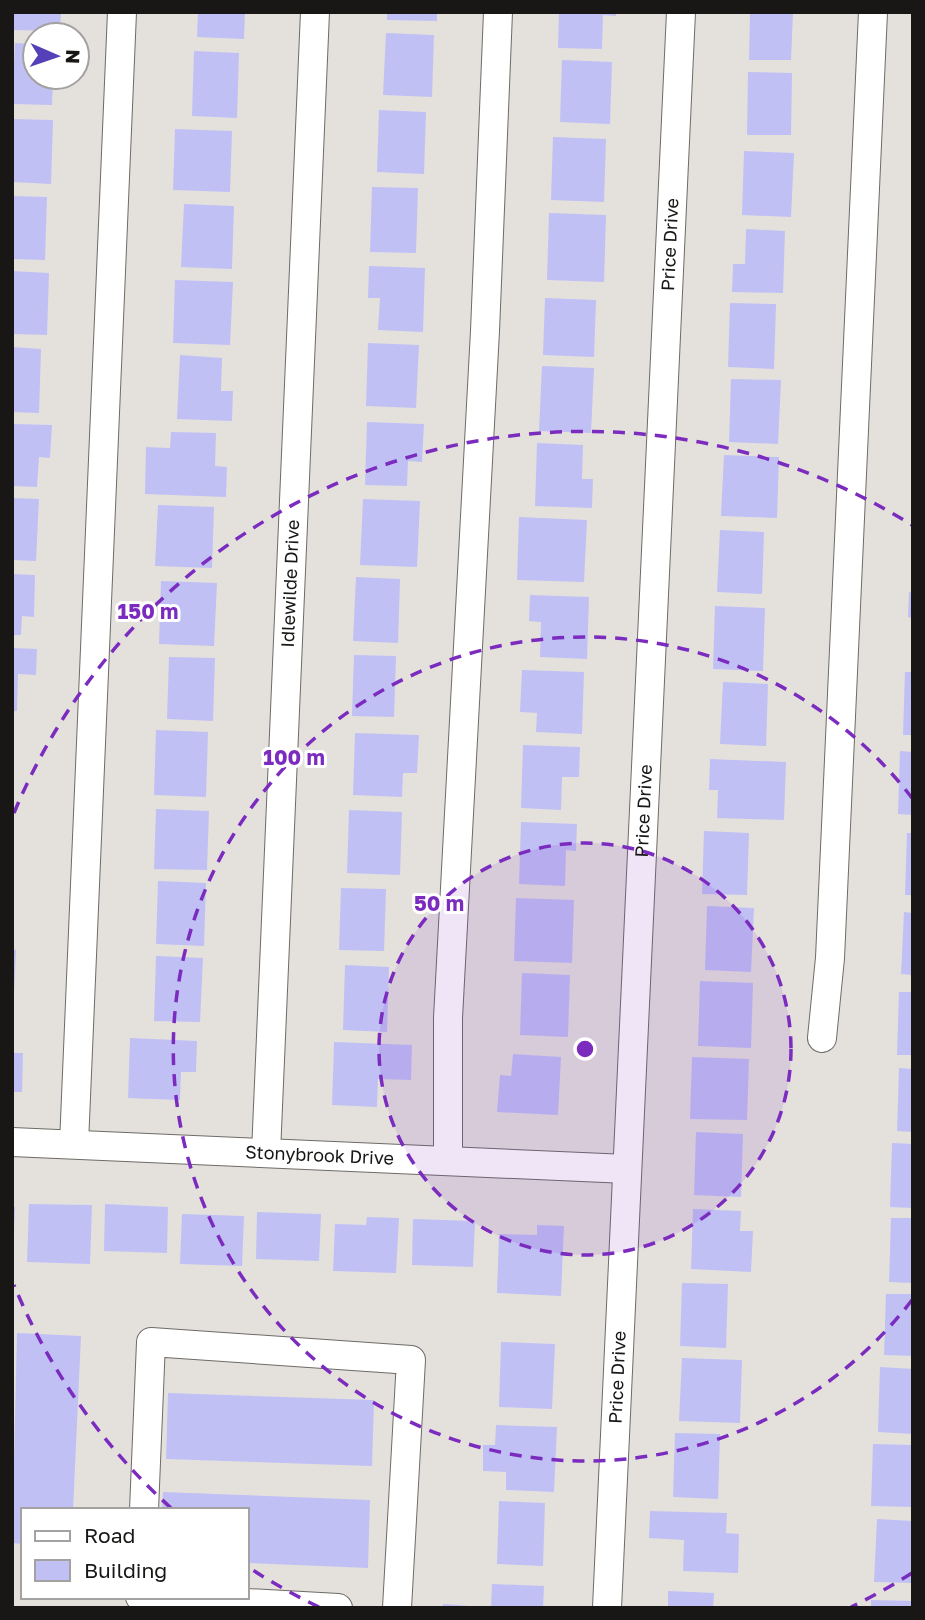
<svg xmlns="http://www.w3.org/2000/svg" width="925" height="1620" viewBox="0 0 925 1620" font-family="'Golos Text',sans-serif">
<rect width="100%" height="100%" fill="#e4e1dd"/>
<g fill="#c0c0f5">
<polygon points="12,12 61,12 60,31 12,30"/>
<polygon points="198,12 245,12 244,39 197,37"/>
<polygon points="387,12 437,12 437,21 387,20"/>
<polygon points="559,12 616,12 616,16 603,15 602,49 558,48"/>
<polygon points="750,12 793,12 791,60 749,60"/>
<polygon points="386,33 434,35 432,97 383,95"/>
<polygon points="15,43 35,44 35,77 53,77 52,105 12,104"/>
<polygon points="194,51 239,53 237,118 192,116"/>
<polygon points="562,60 612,62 610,124 560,122"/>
<polygon points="748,72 792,73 791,135 747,135"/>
<polygon points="379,110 426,112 424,174 377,172"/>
<polygon points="12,119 53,120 51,184 12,182"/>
<polygon points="175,129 232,131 230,192 173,190"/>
<polygon points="553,137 606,139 604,202 551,200"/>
<polygon points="744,151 794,153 791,217 742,215"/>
<polygon points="372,187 418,188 416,253 370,252"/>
<polygon points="12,196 47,197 45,260 12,259"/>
<polygon points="184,204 234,206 232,269 181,267"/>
<polygon points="549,213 606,215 604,282 547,280"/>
<polygon points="746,229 785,231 783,293 732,292 733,264 745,264"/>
<polygon points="369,266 425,268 423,332 378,330 380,298 368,298"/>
<polygon points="12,271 49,273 47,335 12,334"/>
<polygon points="175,280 233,282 230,345 173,343"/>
<polygon points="545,298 596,300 594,357 543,355"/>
<polygon points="730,303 776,304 774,369 728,367"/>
<polygon points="368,343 419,345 416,408 366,406"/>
<polygon points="12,347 41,349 39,413 12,412"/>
<polygon points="180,355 222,358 221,391 233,391 232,421 177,419"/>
<polygon points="542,366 594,368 591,433 539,431"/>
<polygon points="731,379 781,380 778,444 729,442"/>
<polygon points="367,422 424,424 422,462 408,461 407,486 365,485"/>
<polygon points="12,424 52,425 50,458 39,457 37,487 12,486"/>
<polygon points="171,432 216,433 215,466 227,467 226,497 145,494 146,447 170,448"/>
<polygon points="537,443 583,445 582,479 593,479 592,508 535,506"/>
<polygon points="724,455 779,457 777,518 721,516"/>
<polygon points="12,498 39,499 36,561 12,560"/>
<polygon points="363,499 420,501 417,567 360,565"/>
<polygon points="158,505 214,507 212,568 155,566"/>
<polygon points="519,517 587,520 584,582 517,580"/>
<polygon points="720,530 764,532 762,594 717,592"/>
<polygon points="12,574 35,575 34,617 22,616 21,635 12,635"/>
<polygon points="356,577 400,579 398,643 353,641"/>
<polygon points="161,581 217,583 214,646 159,644"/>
<polygon points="909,592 913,593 913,618 908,617"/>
<polygon points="530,595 589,597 587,659 540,657 541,622 529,621"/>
<polygon points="715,606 765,608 763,671 713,669"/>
<polygon points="12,648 37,649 36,675 18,674 17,711 12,711"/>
<polygon points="354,655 396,656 394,717 352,716"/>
<polygon points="169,657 215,658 213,721 167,719"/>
<polygon points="522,670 584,672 582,734 536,732 537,713 520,712"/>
<polygon points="905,672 913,672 913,735 903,735"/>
<polygon points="723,682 768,684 766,746 720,744"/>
<polygon points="156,730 208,732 206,797 154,795"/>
<polygon points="355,733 419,735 417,773 403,773 402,797 353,795"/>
<polygon points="523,745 580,747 579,777 562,777 561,810 521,808"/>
<polygon points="900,751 913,752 913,815 898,814"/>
<polygon points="710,759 786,762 784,820 717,818 718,790 709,790"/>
<polygon points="156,809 209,811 207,870 154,869"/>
<polygon points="349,810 402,812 400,875 347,873"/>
<polygon points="521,822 577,824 576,851 566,850 565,886 519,884"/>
<polygon points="704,831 749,833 747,895 702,894"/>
<polygon points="907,833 913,833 913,895 905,895"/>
<polygon points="158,881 206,883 204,946 156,944"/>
<polygon points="341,888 386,889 384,951 339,950"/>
<polygon points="516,898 574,900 572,963 514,961"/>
<polygon points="707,906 754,908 751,972 705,970"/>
<polygon points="904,912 913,913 913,975 901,974"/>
<polygon points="12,949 16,950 14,993 12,993"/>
<polygon points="156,956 203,958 200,1022 154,1021"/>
<polygon points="345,965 389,967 387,1032 343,1030"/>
<polygon points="522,973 570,975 568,1037 520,1035"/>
<polygon points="700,981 753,983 751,1048 698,1046"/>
<polygon points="899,992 913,992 913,1055 897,1055"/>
<polygon points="130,1038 197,1041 196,1072 181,1072 180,1100 128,1098"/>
<polygon points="334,1042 412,1045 411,1080 378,1079 377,1107 332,1105"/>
<polygon points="12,1053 23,1053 22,1092 12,1092"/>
<polygon points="513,1054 561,1057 558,1115 497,1112 500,1075 511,1076"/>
<polygon points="692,1057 749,1059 747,1120 690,1119"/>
<polygon points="899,1068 913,1069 913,1132 897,1131"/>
<polygon points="696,1132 743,1134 741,1197 694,1195"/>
<polygon points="892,1143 913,1144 913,1208 890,1207"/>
<polygon points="29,1204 92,1205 90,1264 27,1262"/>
<polygon points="105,1204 168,1207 167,1253 104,1251"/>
<polygon points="12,1206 15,1207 14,1228 12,1228"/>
<polygon points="693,1209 741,1211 740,1231 753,1231 751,1272 691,1269"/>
<polygon points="257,1212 321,1214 319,1261 256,1259"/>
<polygon points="182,1214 244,1216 242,1266 180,1264"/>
<polygon points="367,1217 399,1218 396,1273 333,1271 335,1224 366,1225"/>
<polygon points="891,1218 913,1218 913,1283 889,1282"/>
<polygon points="413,1219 475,1221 473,1267 412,1265"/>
<polygon points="537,1225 564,1226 561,1296 497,1293 499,1234 537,1235"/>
<polygon points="682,1283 728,1284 726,1348 680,1346"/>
<polygon points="886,1294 913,1294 913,1356 884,1355"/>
<polygon points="17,1333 81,1336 73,1510 23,1510 23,1544 12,1543"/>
<polygon points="501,1342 555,1344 552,1409 499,1407"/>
<polygon points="682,1358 742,1360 740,1423 679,1421"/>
<polygon points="880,1367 913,1369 913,1434 878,1432"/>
<polygon points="168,1393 374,1400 372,1466 166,1459"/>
<polygon points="496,1425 557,1427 554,1492 506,1490 506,1472 483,1471 483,1445 495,1445"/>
<polygon points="675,1433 720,1434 718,1499 673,1497"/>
<polygon points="873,1444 913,1445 913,1507 871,1506"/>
<polygon points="163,1492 370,1500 368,1568 247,1563 247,1510 162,1510"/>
<polygon points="499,1501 545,1503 543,1566 497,1564"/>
<polygon points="650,1511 727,1513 726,1533 739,1534 738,1573 683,1571 684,1540 649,1538"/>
<polygon points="877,1519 913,1521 913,1583 874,1582"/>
<polygon points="492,1584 544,1586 543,1608 491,1608"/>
<polygon points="668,1591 714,1593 713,1608 668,1608"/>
<polygon points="871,1600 913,1601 913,1608 871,1608"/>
<polygon points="443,1604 470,1606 470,1608 443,1608"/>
</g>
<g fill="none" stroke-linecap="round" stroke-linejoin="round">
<g stroke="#6e6b67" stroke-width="30">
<g id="minor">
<polyline points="822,1038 830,958 873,12"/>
<path id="s1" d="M12 1142 627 1169"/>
<polyline points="74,1144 122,12"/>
<path id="s2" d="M266 1153 315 12"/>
<polyline points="448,1161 448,1018 485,331 498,12"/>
<polyline points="144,1510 151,1342 411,1360 397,1608"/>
<polyline points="140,1597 338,1608"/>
<path id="s3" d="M607 1608 681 12"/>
</g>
</g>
<use href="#minor" stroke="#fff" stroke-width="28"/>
</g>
<circle cx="585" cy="1049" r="206" fill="#7b2cbf" fill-opacity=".12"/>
<g fill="none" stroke="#7b2cbf" stroke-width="3.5" stroke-dasharray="12 9">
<circle cx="585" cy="1049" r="206"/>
<path d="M912 1300A412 412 0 1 1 912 798"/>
<path d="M912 1573A618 618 0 0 1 851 1607M319 1607A618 618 0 0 1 248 1567M171 1508A618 618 0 0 1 14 1285M14 813A618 618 0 0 1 912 525"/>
</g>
<g text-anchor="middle" stroke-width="6" stroke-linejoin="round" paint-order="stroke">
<g font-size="18" fill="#181715" stroke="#fff">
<text dy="6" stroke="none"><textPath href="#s3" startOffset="1365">Price Drive</textPath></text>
<text dy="6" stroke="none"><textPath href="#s2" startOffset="570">Idlewilde Drive</textPath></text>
<text dy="6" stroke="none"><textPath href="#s3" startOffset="798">Price Drive</textPath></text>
<text dy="6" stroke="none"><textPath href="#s1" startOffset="308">Stonybrook Drive</textPath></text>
<text dy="6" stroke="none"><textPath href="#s3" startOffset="231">Price Drive</textPath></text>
</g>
</g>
<circle cx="585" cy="1049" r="10" fill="#7b2cbf" stroke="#fff" stroke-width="3.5"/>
<g font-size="21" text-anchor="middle" font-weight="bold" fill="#7b2cbf" stroke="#fff" stroke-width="6" stroke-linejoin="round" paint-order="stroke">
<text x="148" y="619">150 m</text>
<text x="294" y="765">100 m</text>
<text x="439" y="911">50 m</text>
</g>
<rect width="925" height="1620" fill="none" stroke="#181715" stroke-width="28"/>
<rect x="21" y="1508" width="228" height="91" fill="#ffffff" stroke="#a3a2a1" stroke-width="2"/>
<rect x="35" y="1531" width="35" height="10" fill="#ffffff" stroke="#a3a2a1" stroke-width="2"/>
<text x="84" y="1543" font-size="21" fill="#181715">Road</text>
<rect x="35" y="1560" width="35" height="21" fill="#c0c0f5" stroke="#a3a2a1" stroke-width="2"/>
<text x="84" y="1578" font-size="21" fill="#181715">Building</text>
<g transform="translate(56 56) rotate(92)"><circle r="33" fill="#ffffff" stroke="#a3a2a1" stroke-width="2"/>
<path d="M0-5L12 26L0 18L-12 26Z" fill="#5540b7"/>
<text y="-10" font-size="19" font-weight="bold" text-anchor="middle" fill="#181715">N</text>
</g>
</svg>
